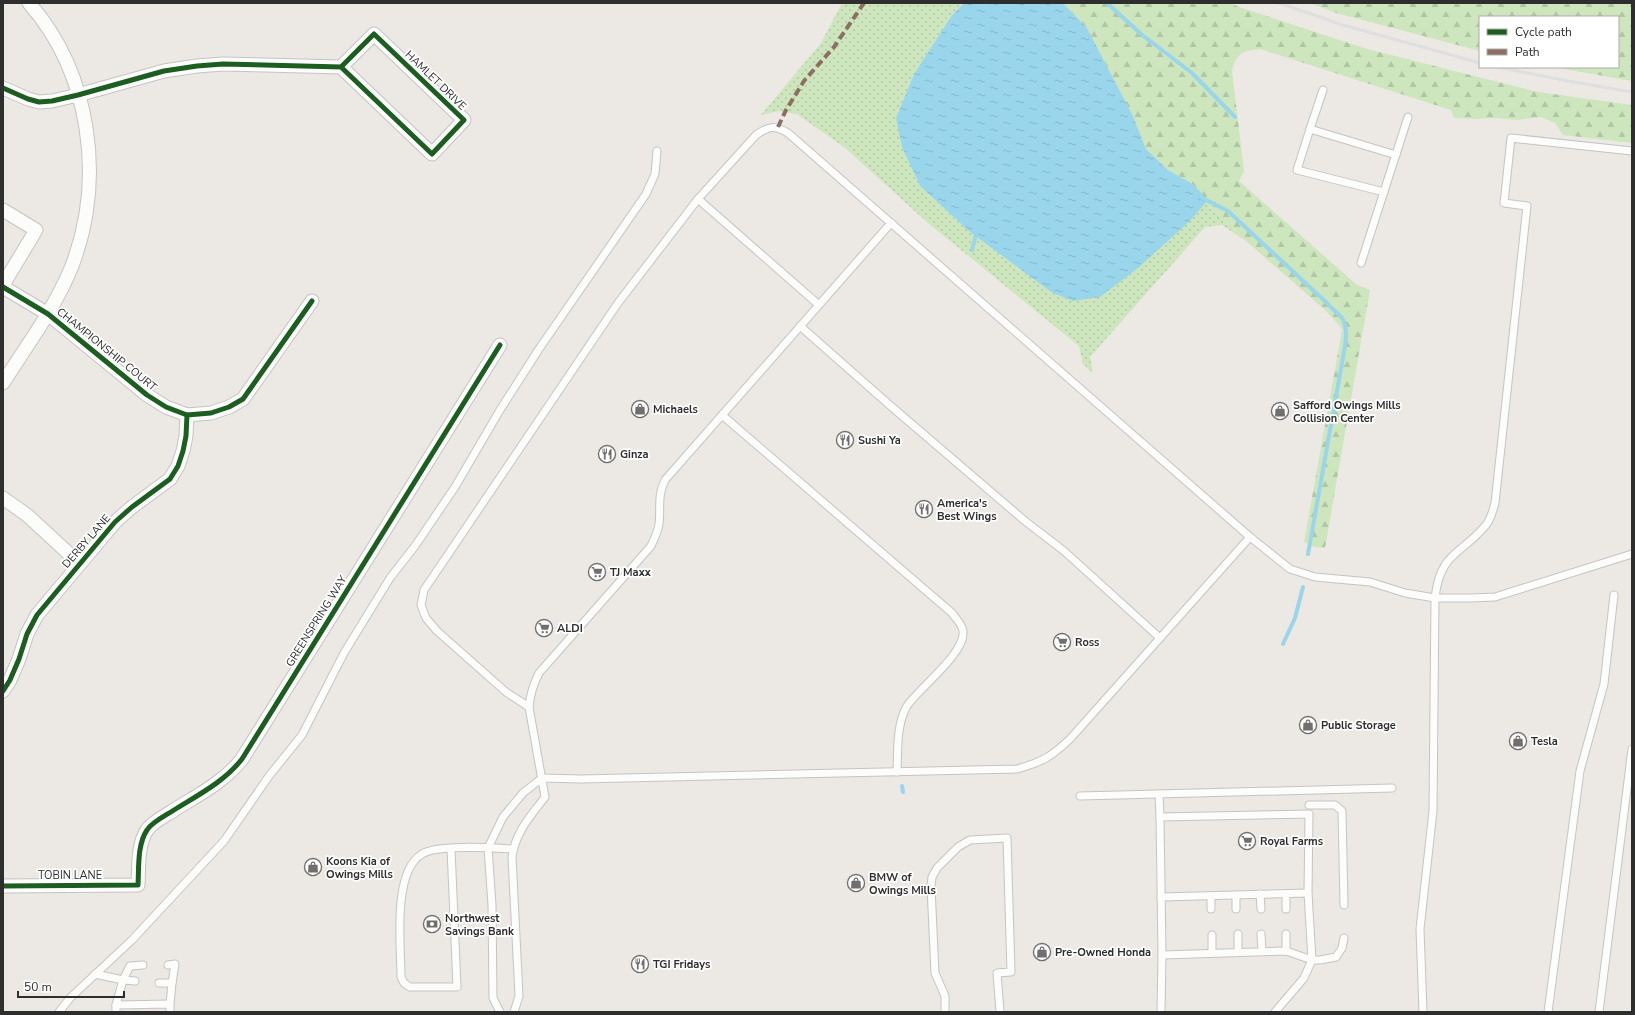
<svg xmlns="http://www.w3.org/2000/svg" width="1635" height="1015" viewBox="0 0 1635 1015" font-family="'Nunito Sans',sans-serif">
<defs>
<pattern id="grass-dots" width="8" height="8" patternUnits="userSpaceOnUse"><rect width="8" height="8" fill="#cee6be"/><path d="M2 2h.1M6 6h.1" fill="none" stroke="#b1c6a4" stroke-width="1.8" stroke-linecap="round"/></pattern>
<pattern id="forest-firs" width="22" height="20" patternUnits="userSpaceOnUse"><rect width="22" height="20" fill="#cee6be"/><path d="M5 1l3.5 6h-7zM16 11l3.5 6h-7z" fill="#b1c6a4"/></pattern>
<pattern id="water-ripples" width="26" height="14" patternUnits="userSpaceOnUse"><rect width="26" height="14" fill="#99d6ec"/><path d="M2 4q2-2 4 0t4 0M15 11q2-2 4 0t4 0" fill="none" stroke="#84b8cb"/></pattern>
</defs>
<rect width="100%" height="100%" fill="#ece8e4"/>
<polygon fill="url(#grass-dots)" points="842,3 964,3 952,15 914,74 896,118 920,186 970,232 1051,292 1190,221 1206,201 1201,192 1246,241 1222,225 1205,227 1090,357 1093,373 1083,364 1079,346 928,223 844,147 797,114 778,111 761,115 821,43"/>
<g fill="url(#forest-firs)">
<path d="M1063 3H1230L1239 7 1367 49 1538 92 1632 105V143L1563 135 1555 123 1541 117 1518 120 1495 118 1475 119 1454 118 1451 110 1260 49C1242 51 1237 53 1232 71L1244 171 1239 181 1356 284 1370 290 1325 548 1314 547 1304 542 1342 330 1340 326 1325 310 1246 241 1191 183 1168 170 1146 149 1133 116 1087 28Z"/>
<polygon points="1310,3 1632,3 1632,81 1553,67 1618,67 1618,17 1480,17 1480,51 1336,13"/>
</g>
<polygon fill="url(#water-ripples)" points="964,3 1063,3 1087,28 1133,116 1146,149 1168,170 1191,183 1201,192 1207,201 1190,221 1138,268 1100,297 1073,301 1051,292 970,232 920,186 902,147 896,118 914,74 952,15"/>
<g fill="none" stroke-linecap="round" stroke-linejoin="round">
<g stroke="#99d6ec" stroke-width="4">
<polyline points="1107,3 1141,34 1192,73 1235,117"/>
<path d="M1202 198 1228 211 1328 304C1332 309 1338 313 1342 318 1350 330 1344 349 1342 363L1308 554"/>
<polyline points="972,250 977,231"/>
<polyline points="1283,644 1295,618 1303,587"/>
<polyline points="902,786 903,792"/>
</g>
<g stroke="#c5c4c5" stroke-width="9">
<g id="lane">
<polyline points="1323,90 1310,129 1396,155"/>
<polyline points="1310,129 1297,170 1384,192"/>
<polyline points="698,199 819,305"/>
<polyline points="1361,263 1408,117"/>
<polyline points="800,326 893,408 1025,521 1064,551 1160,638"/>
<path d="M722 415 952 613C956 619 962 624 963 631 966 653 919 688 907 706 896 725 898 751 897 772"/>
<path d="M529 707 506 692 437 631 426 618 421 605 424 590 618 303 698 199 756 135C769 126 774 125 788 133L1250 537 1290 569 1315 577 1370 582 1405 593 1435 598H1472L1495 597 1632 554"/>
<polyline points="1159,794 1160,817"/>
<polyline points="1080,796 1392,788"/>
<polyline points="1309,805 1335,805 1342,811 1344,905"/>
<path d="M451 849 457 987H410L404 983 401 977C401 946 392 872 422 854 437 844 494 848 513 849"/>
<polyline points="1260,894 1261,909"/>
<polyline points="1286,894 1286,909"/>
<polyline points="1236,895 1236,909"/>
<polyline points="1211,896 1211,909"/>
<polyline points="1161,897 1308,893"/>
<polyline points="1238,934 1238,952"/>
<polyline points="1261,934 1262,951"/>
<polyline points="1212,935 1212,953"/>
<polyline points="1286,951 1286,934"/>
<polyline points="1162,955 1286,951 1312,960 1320,960 1336,957 1342,948 1344,938"/>
<polyline points="168,965 175,964 172,983"/>
<polyline points="95,974 123,980 130,966 143,965"/>
<polyline points="159,983 172,983 170,1004"/>
<polyline points="116,1005 123,980 135,981"/>
<polyline points="59,1012 70,998 132,940 224,841 269,776 302,735 344,653 390,578 415,546 455,487 500,410 539,349 646,194 655,174 657,151"/>
<polyline points="116,1012 116,1005 170,1004 170,1012"/>
<path d="M500 1012 493 998 492 905 488 848 503 817 523 793 542 778 581 779 1017 769C1042 762 1051 757 1070 739L1250 537"/>
<path d="M514 1012 519 996 512 857C516 831 530 817 545 797L529 707C530 695 533 685 539 673L651 546C654 539 658 532 659 524 661 509 657 495 665 480L891 223"/>
<polyline points="945,1012 945,996 935,973 931,887 932,877 937,868 958,847 970,840 1007,838 1011,972 997,973 1000,1012"/>
<polyline points="1161,1012 1162,955 1160,817 1309,814 1308,893 1312,960 1304,978 1275,1012"/>
<path d="M1423 1012 1420 929 1433 811 1435 598C1440 552 1461 555 1486 525 1491 519 1493 510 1495 503L1527 206 1504 203 1511 138 1632 151"/>
<polyline points="1548,1012 1580,771 1604,684 1614,595"/>
<polyline points="1599,1012 1632,749"/>
</g>
</g>
<g stroke="#c5c4c5" stroke-width="15">
<g id="street">
<polyline points="3,88 28,99 39,102 52,101 78,95 164,71 197,66 223,64 341,67 432,154 464,120 374,34 341,67"/>
<polyline points="3,210 36,230 3,285"/>
<polyline points="3,287 48,314 147,395 166,407 187,415 211,413 229,407 243,399 312,301"/>
<path d="M3 383C27 345 55 308 72 266 105 179 91 74 29 3"/>
<polyline points="3,498 27,515 79,563"/>
<polyline points="3,691 10,680 19,659 27,634 37,615 115,522 132,507 170,479 178,466 183,451 186,436 187,415"/>
<path d="M3 886 138 885C139 868 137 845 147 830 152 822 165 816 174 810 198 795 224 782 242 759L500 345"/>
</g>
</g>
<use href="#lane" stroke="#fcfcfb" stroke-width="7"/>
<use href="#street" stroke="#fcfcfb" stroke-width="13"/>
<g stroke="#dfdfe1" stroke-width="3">
<polyline points="1279,3 1343,25 1480,63"/>
<polyline points="1498,67 1568,81 1632,92"/>
</g>
<polyline stroke="#8d6e63" stroke-width="4" stroke-dasharray="8 4" stroke-linecap="butt" points="778,127 786,110 804,81 834,47 864,3"/>
<g stroke="#fff" stroke-width="8">
<g id="cycleway">
<polyline points="3,88 28,99 39,102 52,101 78,95 164,71 197,66 223,64 341,67 432,154 464,120 374,34 341,67"/>
<polyline points="3,287 48,314 147,395 166,407 187,415 211,413 229,407 243,399 312,301"/>
<polyline points="3,691 10,680 19,659 27,634 37,615 115,522 132,507 170,479 178,466 183,451 186,436 187,415"/>
<path d="M3 886 138 885C139 868 137 845 147 830 152 822 165 816 174 810 198 795 224 782 242 759L500 345"/>
</g>
</g>
<use href="#cycleway" stroke="#1b5e20" stroke-width="5"/>
</g>
<defs>
<g id="shop-ring" transform="scale(0.9)"><circle r="9.5" fill="#fff" stroke="#706f6e" stroke-width="1.5"/><path d="M-5-2.5h2.3a2.7 3.5 0 0 1 5.4 0H5L5.5 6h-11ZM-1.5-2.5h3a1.5 2.3 0 0 0-3 0Z" fill="#706f6e"/></g>
<g id="restaurant-ring" transform="scale(0.9)"><circle r="9.5" fill="#fff" stroke="#706f6e" stroke-width="1.5"/><path d="M-5-6h1v4h1v-4h1v4h1v-4h1v5L-1.5 .5V6h-2V.5L-5-1ZM5-6V6H3V1.5H1.5Q1.5-4 5-6Z" fill="#706f6e"/></g>
<g id="supermarket-ring" transform="scale(0.9)"><circle r="9.5" fill="#fff" stroke="#706f6e" stroke-width="1.5"/><path d="M-6-5.5h2.5l.6 2H6L4.5 2H-2.5L-4.4-4H-6ZM-1.5 3.2a1.3 1.3 0 1 0 .1 0ZM3 3.2a1.3 1.3 0 1 0 .1 0Z" fill="#706f6e"/></g>
<g id="bank-ring" transform="scale(0.9)"><circle r="9.5" fill="#fff" stroke="#706f6e" stroke-width="1.5"/><path d="M-6-4H6V4H-6ZM0-2.3a2.3 2.3 0 1 0 0 4.6a2.3 2.3 0 1 0 0-4.6Z" fill="#706f6e"/></g>
</defs>
<g fill-rule="evenodd">
<use href="#shop-ring" x="640" y="409"/>
<use href="#shop-ring" x="1280" y="411"/>
<use href="#restaurant-ring" x="845" y="440"/>
<use href="#restaurant-ring" x="607" y="454"/>
<use href="#restaurant-ring" x="924" y="509"/>
<use href="#supermarket-ring" x="597" y="572"/>
<use href="#supermarket-ring" x="544" y="628"/>
<use href="#supermarket-ring" x="1062" y="642"/>
<use href="#shop-ring" x="1308" y="725"/>
<use href="#shop-ring" x="1518" y="741"/>
<use href="#supermarket-ring" x="1247" y="841"/>
<use href="#shop-ring" x="313" y="867"/>
<use href="#shop-ring" x="856" y="883"/>
<use href="#bank-ring" x="432" y="924"/>
<use href="#shop-ring" x="1042" y="952"/>
<use href="#restaurant-ring" x="640" y="964"/>
</g>
<g text-anchor="middle" stroke-width="3.5" stroke-linejoin="round" paint-order="stroke">
<g font-size="11" fill="#2e2e2e" stroke="#fff">
<text transform="translate(436 80) rotate(44)" y="4">HAMLET DRIVE</text>
<text transform="translate(107 349) rotate(39)" y="4">CHAMPIONSHIP COURT</text>
<text transform="translate(86 541) rotate(-49)" y="4">DERBY LANE</text>
<text transform="translate(316 621) rotate(-58)" y="4">GREENSPRING WAY</text>
<text x="70" y="879">TOBIN LANE</text>
</g>
<g font-size="11" font-weight="bold" fill="#2e2e2e" stroke="#fff" text-anchor="start">
<text x="1293" y="409">Safford Owings Mills<tspan x="1293" dy="13">Collision Center</tspan></text>
<text x="653" y="413">Michaels</text>
<text x="858" y="444">Sushi Ya</text>
<text x="620" y="458">Ginza</text>
<text x="937" y="507">America's<tspan x="937" dy="13">Best Wings</tspan></text>
<text x="610" y="576">TJ Maxx</text>
<text x="557" y="632">ALDI</text>
<text x="1075" y="646">Ross</text>
<text x="1321" y="729">Public Storage</text>
<text x="1531" y="745">Tesla</text>
<text x="1260" y="845">Royal Farms</text>
<text x="326" y="865">Koons Kia of<tspan x="326" dy="13">Owings Mills</tspan></text>
<text x="869" y="881">BMW of<tspan x="869" dy="13">Owings Mills</tspan></text>
<text x="445" y="922">Northwest<tspan x="445" dy="13">Savings Bank</tspan></text>
<text x="1055" y="956">Pre-Owned Honda</text>
<text x="653" y="968">TGI Fridays</text>
</g>
</g>
<rect width="1635" height="1015" fill="none" stroke="#2e2e2e" stroke-width="8"/>
<rect x="1479" y="16" width="140" height="52" fill="#ffffff" stroke="#ababab"/>
<rect x="1487" y="29" width="20" height="6" fill="#1b5e20" stroke="#ababab"/>
<text x="1515" y="36" font-size="12" fill="#2e2e2e">Cycle path</text>
<rect x="1487" y="49" width="20" height="6" fill="#8d6e63" stroke="#ababab"/>
<text x="1515" y="56" font-size="12" fill="#2e2e2e">Path</text>
<path d="M18 991v6h106v-6" fill="none" stroke="#2e2e2e" stroke-width="2"/>
<text x="24" y="991" font-size="12" fill="#2e2e2e" stroke="#ffffff" stroke-width="3" paint-order="stroke">50 m</text>
</svg>
